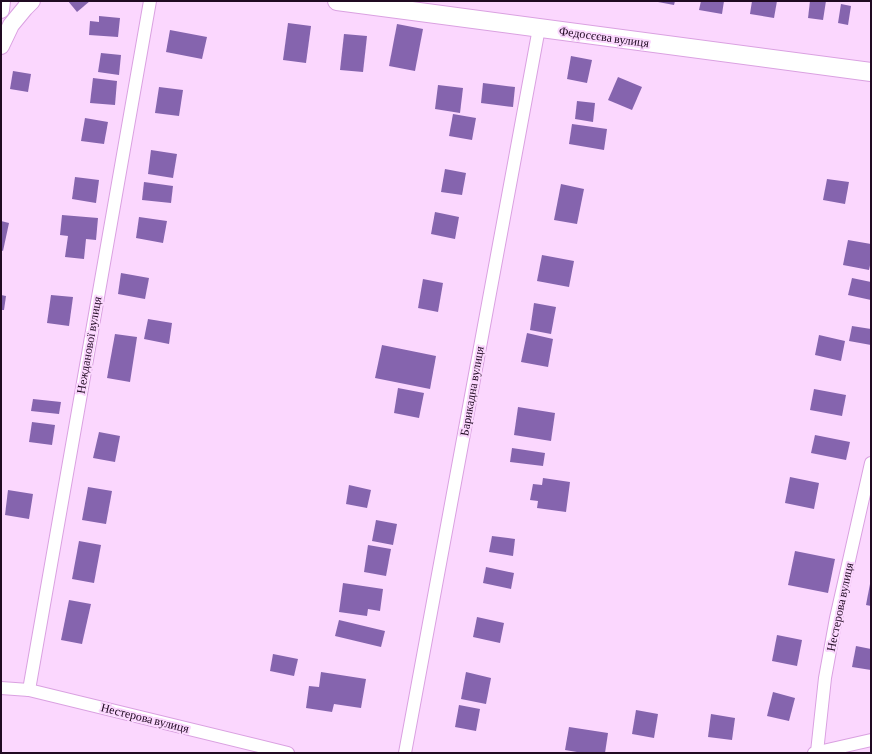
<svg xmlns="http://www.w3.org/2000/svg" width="872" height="754" viewBox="0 0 872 754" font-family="'Crimson Pro',serif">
<rect width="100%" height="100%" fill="#fbd7fe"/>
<g fill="#8564ae">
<polygon points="68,1 90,1 77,12"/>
<polygon points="658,1 675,1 674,5 658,2"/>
<polygon points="701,1 724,1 722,14 699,10"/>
<polygon points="752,1 777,1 774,18 750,14"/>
<polygon points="810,1 826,1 823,20 808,18"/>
<polygon points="841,4 851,6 848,25 838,23"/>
<polygon points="99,16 120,18 118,37 89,35 90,21 99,22"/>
<polygon points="288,23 311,26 306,63 283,60"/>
<polygon points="397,24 423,29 415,71 389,66"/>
<polygon points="170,30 207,37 202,59 166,52"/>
<polygon points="344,34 367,36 363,72 340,70"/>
<polygon points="101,53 121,55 119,75 98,72"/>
<polygon points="571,56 592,60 587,83 567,79"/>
<polygon points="13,71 31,74 28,92 10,89"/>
<polygon points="618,77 642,87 632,110 608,100"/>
<polygon points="93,78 117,81 115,105 90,103"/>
<polygon points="483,83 515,87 513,107 481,103"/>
<polygon points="438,85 463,88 460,113 435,109"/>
<polygon points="159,87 183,90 179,116 155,113"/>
<polygon points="577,101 595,103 593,122 575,119"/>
<polygon points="453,114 476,118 472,140 449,136"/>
<polygon points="85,118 108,122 104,144 81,141"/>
<polygon points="572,124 607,129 604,150 569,144"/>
<polygon points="151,150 177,154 173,178 148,174"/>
<polygon points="445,169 466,173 462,195 441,192"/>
<polygon points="75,177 99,180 96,203 72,199"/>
<polygon points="827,179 849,182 845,204 823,200"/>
<polygon points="144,182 173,186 171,203 142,200"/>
<polygon points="561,184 584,189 577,224 554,220"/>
<polygon points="435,212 459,217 455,239 431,234"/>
<polygon points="62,215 98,218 96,240 86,239 84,259 65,257 68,236 60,235"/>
<polygon points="139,217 167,221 163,243 136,238"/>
<polygon points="1,221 9,223 3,251 1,250"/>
<polygon points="848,240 871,244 871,261 869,270 843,265"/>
<polygon points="542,255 574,261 569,287 537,281"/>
<polygon points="121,273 149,278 145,299 118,294"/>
<polygon points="852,278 871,282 871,300 848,295"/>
<polygon points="423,279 443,283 438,312 418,308"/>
<polygon points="1,295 6,296 4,310 1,310"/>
<polygon points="51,295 73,297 69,326 47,323"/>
<polygon points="534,303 556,307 551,334 530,330"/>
<polygon points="148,319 172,323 169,344 144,339"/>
<polygon points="852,326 871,329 871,345 849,341"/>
<polygon points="527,333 553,339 548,367 521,362"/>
<polygon points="115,334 137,337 130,382 107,378"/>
<polygon points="819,335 845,341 841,361 815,355"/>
<polygon points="382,345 436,356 430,389 375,378"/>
<polygon points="398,388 424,393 419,418 394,413"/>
<polygon points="814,389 846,395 842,416 810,410"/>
<polygon points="33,399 61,402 59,414 31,411"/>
<polygon points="518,407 555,413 551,441 514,435"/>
<polygon points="32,422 55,425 52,445 29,442"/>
<polygon points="99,432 120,436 115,462 93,458"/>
<polygon points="815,435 850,442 846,460 811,453"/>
<polygon points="512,448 545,453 543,466 510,462"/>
<polygon points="790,477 819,483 814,509 785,503"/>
<polygon points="543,478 570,482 566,512 537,508 538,501 530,500 533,484 542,485"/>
<polygon points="349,485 371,490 367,508 346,504"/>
<polygon points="88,487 112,491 106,524 82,520"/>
<polygon points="8,490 33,494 29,519 5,515"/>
<polygon points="376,520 397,524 393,545 372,541"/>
<polygon points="492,536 515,539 513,556 489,552"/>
<polygon points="79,541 101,545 94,583 72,579"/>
<polygon points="368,545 391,549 386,576 364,572"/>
<polygon points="795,551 835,559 828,593 788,585"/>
<polygon points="486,567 514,573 511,589 483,583"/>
<polygon points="343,583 383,589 380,611 368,609 367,616 339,612"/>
<polygon points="870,584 871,584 871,606 866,605"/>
<polygon points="69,600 91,604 82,644 61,640"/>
<polygon points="477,617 504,623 500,643 473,637"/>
<polygon points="339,620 385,631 381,647 335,636"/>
<polygon points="777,635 802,640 797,666 772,661"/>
<polygon points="856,646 871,649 871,670 852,667"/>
<polygon points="273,654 298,659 294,676 270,671"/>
<polygon points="321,672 366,679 361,708 334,704 332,712 306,708 309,686 319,687"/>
<polygon points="466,672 491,678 486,704 461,699"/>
<polygon points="773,692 795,698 789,721 767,716"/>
<polygon points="459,705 480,709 476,731 455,727"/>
<polygon points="636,710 658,714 654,738 632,734"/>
<polygon points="711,714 735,718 732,740 708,737"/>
<polygon points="569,727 608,733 605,753 583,753 565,750"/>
</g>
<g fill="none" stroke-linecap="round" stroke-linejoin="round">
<g stroke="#daa1e1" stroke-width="14">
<g id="minor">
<polyline points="1,688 29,690 288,753"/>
<polyline points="29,690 150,1"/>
<polyline points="817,752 825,678 836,618 871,463"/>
<polyline points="405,753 539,28"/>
<polyline points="814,753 871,740"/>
</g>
</g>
<g stroke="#daa1e1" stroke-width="18">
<g id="tertiary">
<polyline points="1,10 2,1"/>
<polyline points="1,46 11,25 25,8 32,1"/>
</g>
</g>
<g stroke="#daa1e1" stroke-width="20">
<polyline id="secondary" points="337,1 871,72"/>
</g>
<use href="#minor" stroke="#fff" stroke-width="12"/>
<use href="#tertiary" stroke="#fff" stroke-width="16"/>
<use href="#secondary" stroke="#fff" stroke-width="18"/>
</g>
<g text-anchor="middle" stroke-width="4" stroke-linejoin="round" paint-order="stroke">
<g font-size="12" fill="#200a22" stroke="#fbd7fe">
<text transform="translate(604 37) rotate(8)" y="4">Федосєєва вулиця</text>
<text transform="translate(89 345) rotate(-80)" y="4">Нежданової вулиця</text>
<text transform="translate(472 391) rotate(-80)" y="4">Барикадна вулиця</text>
<text transform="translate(840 607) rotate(-78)" y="4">Нестерова вулиця</text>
<text transform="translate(145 718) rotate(14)" y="4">Нестерова вулиця</text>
</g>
</g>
<rect width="872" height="754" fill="none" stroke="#200a22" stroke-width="4"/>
</svg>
